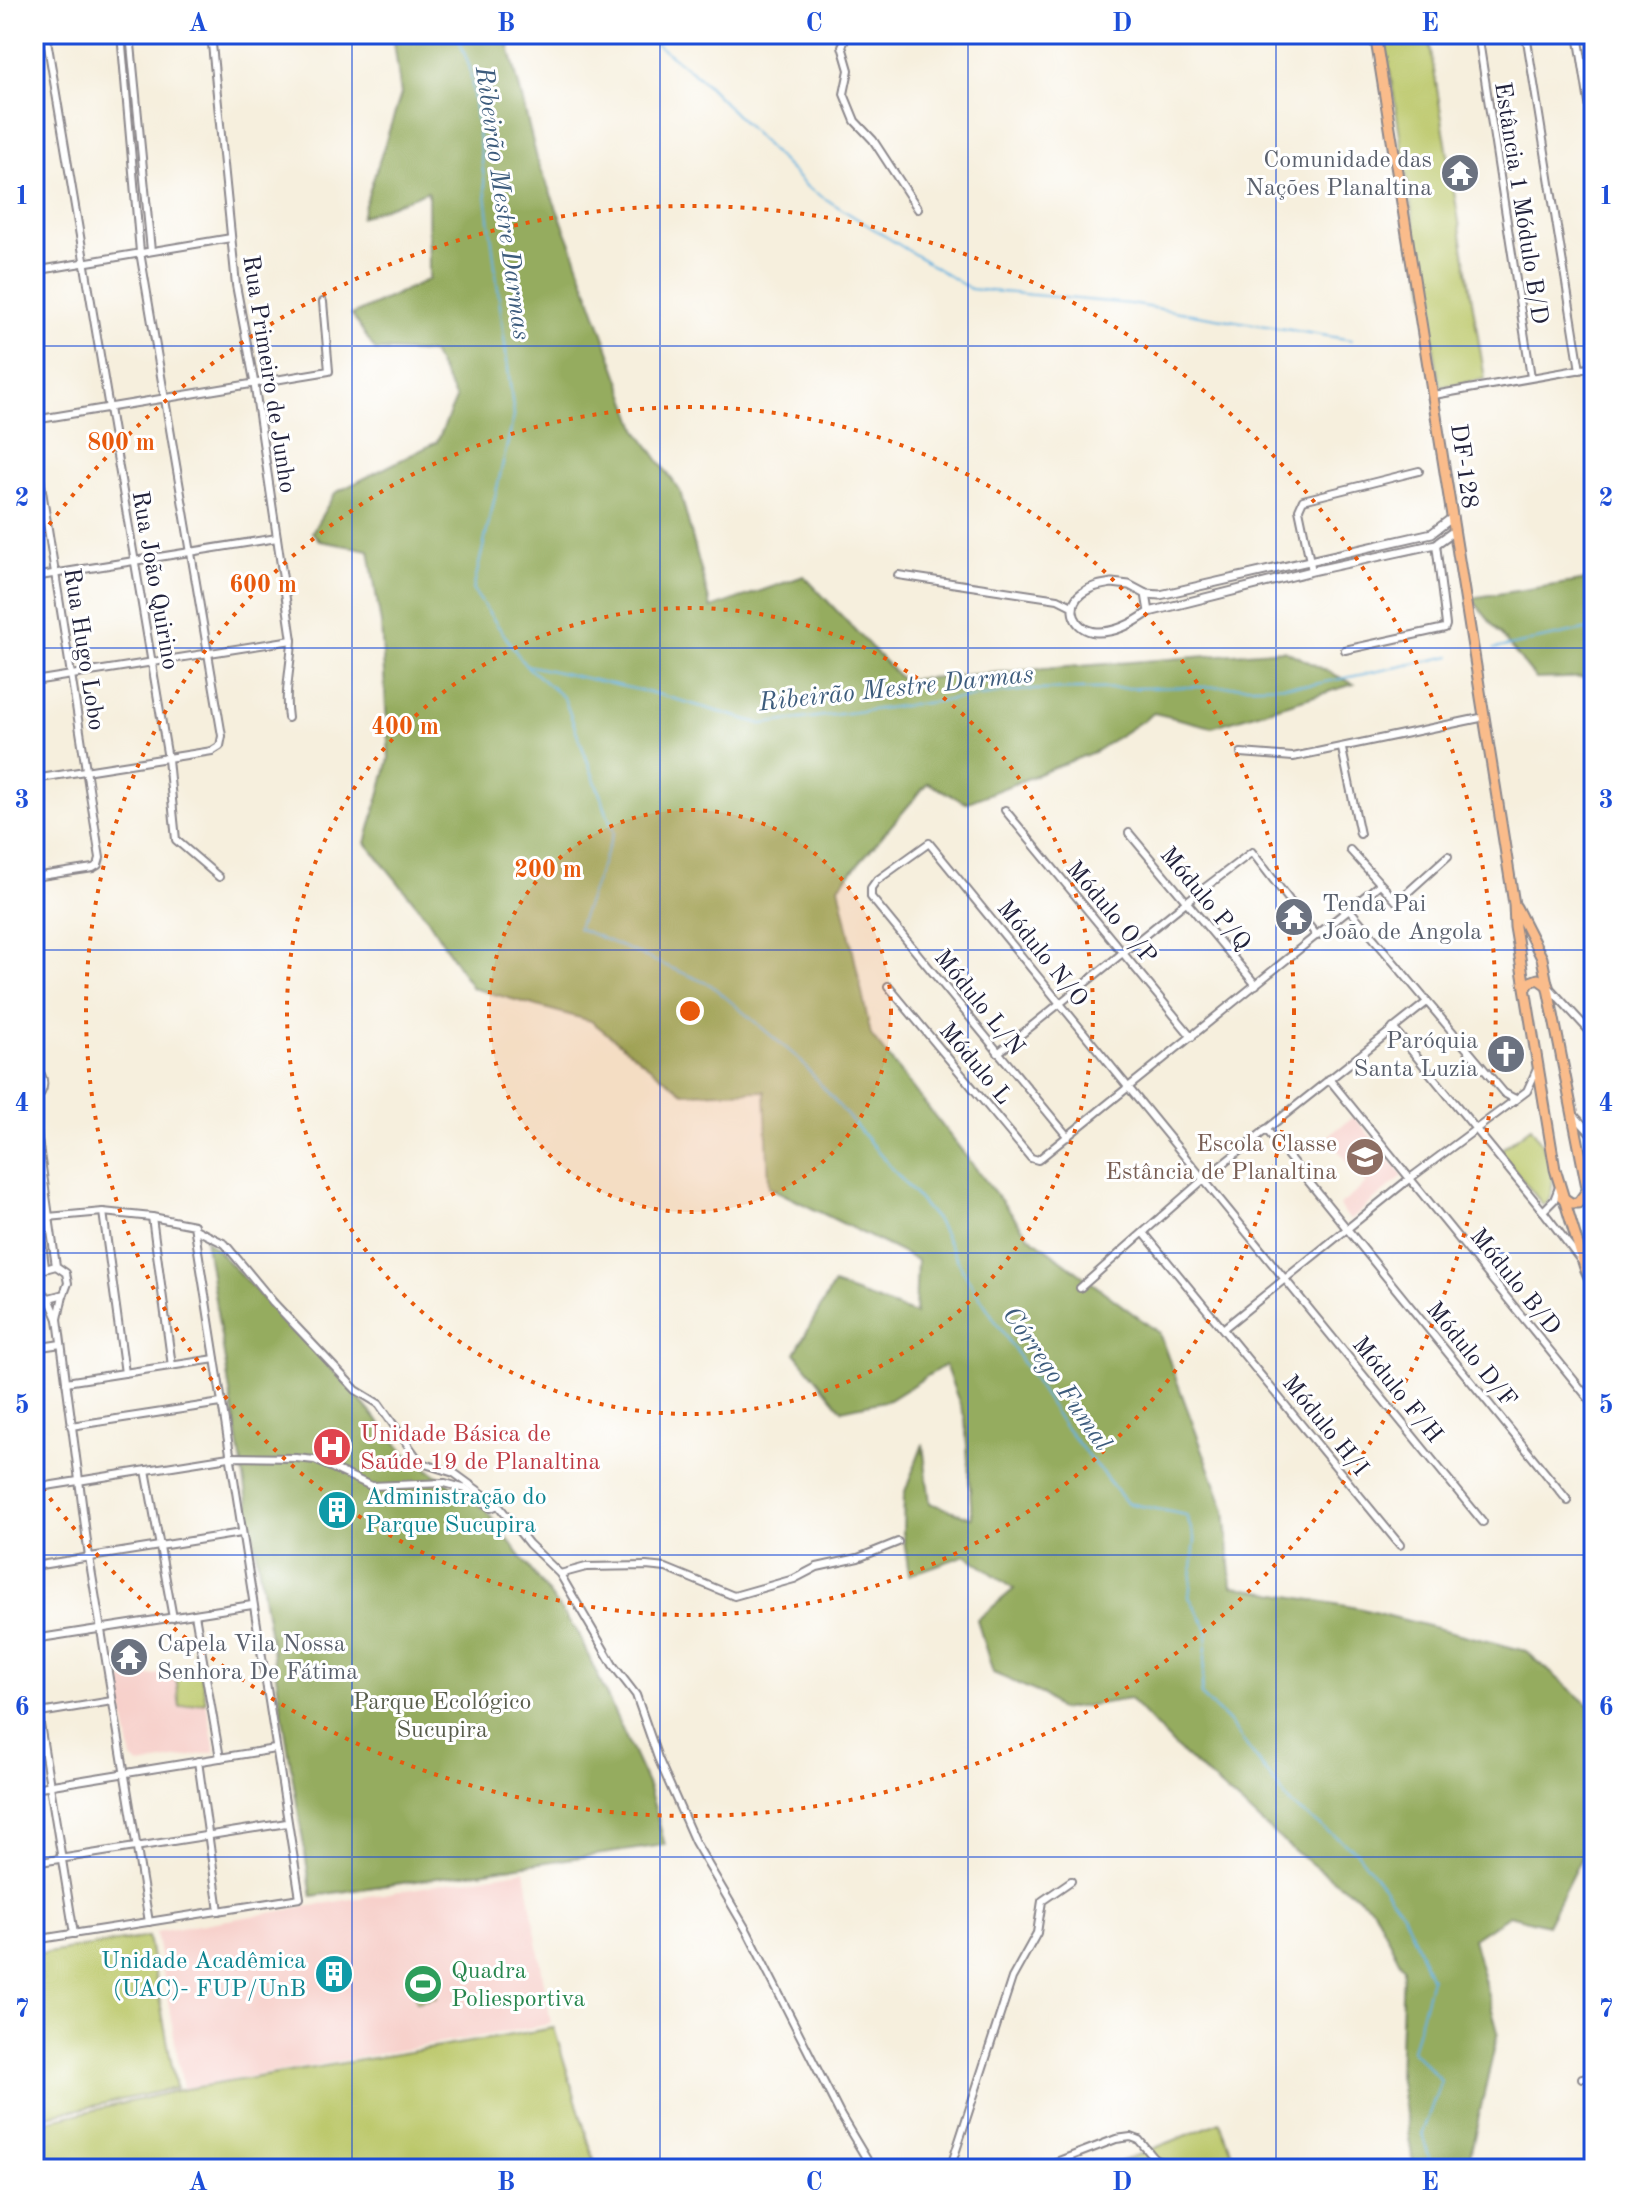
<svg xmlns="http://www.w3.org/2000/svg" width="1628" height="2203" viewBox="0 0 1628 2203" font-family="'Old Standard TT',serif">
<rect width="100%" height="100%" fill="#fff"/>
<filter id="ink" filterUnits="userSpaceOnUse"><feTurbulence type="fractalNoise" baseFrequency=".0125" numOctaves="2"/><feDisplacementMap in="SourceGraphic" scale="16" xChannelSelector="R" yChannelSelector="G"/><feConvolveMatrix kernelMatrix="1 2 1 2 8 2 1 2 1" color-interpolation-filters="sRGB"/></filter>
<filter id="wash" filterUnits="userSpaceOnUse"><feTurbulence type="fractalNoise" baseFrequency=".006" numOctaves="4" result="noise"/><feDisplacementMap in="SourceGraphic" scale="32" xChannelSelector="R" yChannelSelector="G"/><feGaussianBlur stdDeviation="1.8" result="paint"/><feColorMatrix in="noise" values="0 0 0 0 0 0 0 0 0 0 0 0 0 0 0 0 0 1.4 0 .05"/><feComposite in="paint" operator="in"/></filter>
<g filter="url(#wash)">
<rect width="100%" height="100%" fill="#f6efdd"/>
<g fill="#f7d0cb">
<polygon points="1354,1116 1403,1176 1350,1220 1339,1206 1366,1184 1327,1137"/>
<polygon points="200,1667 215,1752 139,1765 132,1759 117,1681"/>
<polygon points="525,1870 551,2024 183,2088 156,1932"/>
</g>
<g fill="#bcc86a" stroke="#6f7552" stroke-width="2">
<polygon points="1384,34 1428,34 1485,379 1440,387"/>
<path d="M1531 1127C1545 1147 1561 1178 1547 1203L1543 1205 1499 1151Z"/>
<polygon points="200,1667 206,1702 180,1707 175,1671"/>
<polygon points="148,1937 176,2088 34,2119 34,1955"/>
<polygon points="431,1966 436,1998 416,2002 411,1969"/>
<polygon points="554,2028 597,2169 34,2169 34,2124 180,2090"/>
<polygon points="1220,2122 1239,2169 1102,2169"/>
</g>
<g fill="#95ac5e" stroke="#5c674c" stroke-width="2">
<polygon points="393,34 506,34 537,159 571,244 638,431 680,491 711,608 804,576 902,680 1284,650 1354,684 1212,727 1154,713 1096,751 966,803 928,783 839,886 871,1035 1029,1236 1159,1333 1225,1510 1232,1586 1358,1608 1526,1651 1594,1710 1594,1832 1547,1925 1509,1915 1473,1939 1498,2032 1467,2169 1414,2169 1399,2075 1403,1968 1373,1908 1295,1852 1176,1748 1130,1699 1059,1710 1044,1695 993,1673 977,1620 1014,1589 966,1555 909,1575 903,1532 904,1494 923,1444 930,1503 972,1518 965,1418 945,1365 889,1400 842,1410 795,1353 833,1285 915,1314 917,1260 769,1187 765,1091 683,1093 591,1021 472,988 425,915 366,843 389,759 381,624 369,550 320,541 312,532 335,493 437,442 456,399 432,353 375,350 352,315 429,279 428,191 361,217 401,94"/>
<polygon points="1594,579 1594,677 1536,679 1471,598"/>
<polygon points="205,1238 349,1387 405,1453 486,1510 578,1633 649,1788 665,1845 312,1896"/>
</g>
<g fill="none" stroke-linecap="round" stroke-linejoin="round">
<g stroke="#66b2df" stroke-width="2">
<polyline points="457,34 470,68 514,416 473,590 525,665 564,698 614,832 578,928 711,985 799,1059 937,1221 965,1274 1063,1425 1127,1503 1186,1515 1195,1540 1189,1597 1208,1629 1201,1695 1228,1721 1291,1805 1357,1852 1403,1913 1431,1979 1412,2050 1441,2081 1422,2133 1432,2169"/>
<polyline points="643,34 699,77 808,188 970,289 1130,304 1352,340"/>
<polyline points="1494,649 1594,628"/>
<polyline points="526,665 657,694 762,724 1026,690 1311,685 1451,656"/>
</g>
</g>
</g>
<g filter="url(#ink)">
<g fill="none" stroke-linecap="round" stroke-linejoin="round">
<g stroke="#8c888c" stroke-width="10">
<g id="minor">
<polyline points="34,34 35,34"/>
<polyline points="46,34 168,759 176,840 219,877"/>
<polyline points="130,34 151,251"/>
<path d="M211 34 236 285 254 381 292 640C291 666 284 692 288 718"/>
<polyline points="848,34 842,46 849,70 844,94 855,121 873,140 918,209"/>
<polyline points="1478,34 1531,377"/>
<polyline points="1526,34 1580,370"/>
<polyline points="1578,34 1594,135"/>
<polyline points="34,271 231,238"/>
<polyline points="1434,395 1594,367"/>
<polyline points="34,420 329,371 323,302"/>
<polyline points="34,440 100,858 98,865 93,868 34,877"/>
<polyline points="1312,571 1299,509 1303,500 1419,471"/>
<polyline points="898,575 1058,599 1072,606"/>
<polyline points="34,577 277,538"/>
<polyline points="1345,650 1445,628 1446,625 1436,544"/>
<polyline points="34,681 292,640"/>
<polyline points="1342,749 1360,834"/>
<polyline points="1241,753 1293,757 1485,717"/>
<polyline points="34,779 212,751 220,746 222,736 140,252 121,34"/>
<polyline points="1005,810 1192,1037"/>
<polyline points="1129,833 1256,985"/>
<polyline points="1350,850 1397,902 1448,856"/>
<polyline points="1349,909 1504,1093 1515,1099"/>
<polyline points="888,986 1031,1158 1038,1160 1380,884"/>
<polyline points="1548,986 1594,1036"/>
<polyline points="1393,1028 1543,1211 1582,1262"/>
<polyline points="998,1053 1186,902 1252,852 1317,936"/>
<path d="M34 1067C47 1077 46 1091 34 1101"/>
<polyline points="1329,1079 1594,1405"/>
<polyline points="36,1100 35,1118 56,1266 66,1273 68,1283 64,1294 49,1298 38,1290 36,1280 41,1270 56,1266"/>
<polyline points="1575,1116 1594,1137"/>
<polyline points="1266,1129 1568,1501"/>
<polyline points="1068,1137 871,897 871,888 876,881 929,843 1483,1522"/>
<polyline points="34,1178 45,1267"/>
<polyline points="1543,1211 1554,1200 1559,1187"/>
<polyline points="103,1212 125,1373"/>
<polyline points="152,1217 172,1366"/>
<polyline points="195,1229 225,1244 273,1302 356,1390 379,1404 417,1458 425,1464 454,1473 498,1505 529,1544 560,1574 613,1665 636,1695 658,1758 695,1842 747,1931 841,2116 869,2163 883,2169"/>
<polyline points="1144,1233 1400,1545"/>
<polyline points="1080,1288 1204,1179 1427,1002"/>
<polyline points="49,1298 58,1319 89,1557 149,1922"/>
<polyline points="58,1319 63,1295"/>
<polyline points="1224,1328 1409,1179 1527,1091 1537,1069"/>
<polyline points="34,1348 61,1344"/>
<polyline points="66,1382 215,1359"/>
<polyline points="71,1426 221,1403"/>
<polyline points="146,1470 173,1618"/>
<polyline points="34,1488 229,1457 296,1458 315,1460 371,1486 445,1483 466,1489 491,1508 498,1505"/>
<polyline points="34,1566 241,1533"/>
<polyline points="560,1574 586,1567 646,1566 666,1568 734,1596 794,1579 817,1567 858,1558 898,1542"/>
<polyline points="195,1614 220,1758"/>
<polyline points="34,1639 252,1605"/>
<polyline points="34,1687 74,1934"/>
<polyline points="34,1714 112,1701"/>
<polyline points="198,1761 219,1911"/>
<polyline points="34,1788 275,1749"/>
<polyline points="34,1863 287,1823"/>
<polyline points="34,1940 300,1898 194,1225 152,1217 103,1212 48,1217"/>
<polyline points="1592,2017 1594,2017"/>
<polyline points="1582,2078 1594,2077"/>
<polyline points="950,2169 1012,1978 1037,1933 1042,1901 1071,1881"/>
<polyline points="1038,2169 1116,2139 1131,2137 1139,2140 1154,2158 1168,2166"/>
</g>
</g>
<g stroke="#8c888c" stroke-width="11">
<g id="tertiary">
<path d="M1112 583 1129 585 1146 594 1149 612C1134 623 1115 633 1096 632 1075 631 1064 606 1082 593 1091 586 1101 585 1112 583Z"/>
<polyline points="1146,594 1160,595 1432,533 1453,517"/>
<polyline points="1149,612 1312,571 1436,544 1454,531"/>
</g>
</g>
<g stroke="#8c888c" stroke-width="13">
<g id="primary">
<polyline points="1375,34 1514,904 1515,927 1555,1169 1585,1268 1594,1288"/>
<polyline points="1516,907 1542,958 1594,1223"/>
<polyline points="1526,988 1530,982 1538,979 1548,986"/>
<polyline points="1562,1197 1571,1203 1578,1203 1586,1192"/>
</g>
</g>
<use href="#minor" stroke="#fff" stroke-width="6"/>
<use href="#tertiary" stroke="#fff" stroke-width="7"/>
<use href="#primary" stroke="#fabc8b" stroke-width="9"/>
</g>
</g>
<path fill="none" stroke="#1d4ed8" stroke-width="2" stroke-opacity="0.55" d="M352 34V2169M660 34V2169M968 34V2169M1276 34V2169M34 346H1594M34 648H1594M34 950H1594M34 1253H1594M34 1555H1594M34 1857H1594"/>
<circle cx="690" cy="1011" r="201" fill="#e8590c" fill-opacity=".12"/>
<g fill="none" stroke="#e8590c" stroke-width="4" stroke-dasharray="4 8">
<circle cx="690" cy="1011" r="201"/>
<circle cx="690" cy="1011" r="403"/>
<circle cx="690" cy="1011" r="604"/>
<path d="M35 544A805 805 0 1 1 35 1478"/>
</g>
<defs>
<g id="temple-disc" transform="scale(2)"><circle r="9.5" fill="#6b7280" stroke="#fff"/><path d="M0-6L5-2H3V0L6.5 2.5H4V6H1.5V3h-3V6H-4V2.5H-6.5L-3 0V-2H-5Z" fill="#fff"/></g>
<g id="church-disc" transform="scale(2)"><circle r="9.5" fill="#6b7280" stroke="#fff"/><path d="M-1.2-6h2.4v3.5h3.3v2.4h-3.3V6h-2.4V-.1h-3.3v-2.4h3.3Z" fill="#fff"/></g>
<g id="school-disc" transform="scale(2)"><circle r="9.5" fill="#8d6e63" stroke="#fff"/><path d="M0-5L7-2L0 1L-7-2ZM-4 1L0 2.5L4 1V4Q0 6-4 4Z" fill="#fff"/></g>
<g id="hospital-disc" transform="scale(2)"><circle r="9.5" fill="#e0444e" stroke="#fff"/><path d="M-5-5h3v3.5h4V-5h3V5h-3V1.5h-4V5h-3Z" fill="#fff"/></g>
<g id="building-disc" transform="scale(2)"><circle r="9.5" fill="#0f9aa8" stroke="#fff"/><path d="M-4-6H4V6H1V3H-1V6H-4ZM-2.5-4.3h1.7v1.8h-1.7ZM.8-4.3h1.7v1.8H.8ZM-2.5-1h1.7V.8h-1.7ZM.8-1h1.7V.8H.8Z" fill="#fff"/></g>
<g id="stadium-disc" transform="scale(2)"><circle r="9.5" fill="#2e9e5b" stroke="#fff"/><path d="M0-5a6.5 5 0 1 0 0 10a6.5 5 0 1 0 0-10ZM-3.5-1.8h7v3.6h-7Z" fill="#fff"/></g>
</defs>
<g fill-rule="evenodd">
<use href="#temple-disc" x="1460" y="173"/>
<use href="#temple-disc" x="1294" y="917"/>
<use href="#church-disc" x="1506" y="1054"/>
<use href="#school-disc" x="1365" y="1157"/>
<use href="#hospital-disc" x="332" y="1447"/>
<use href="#building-disc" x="337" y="1510"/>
<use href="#temple-disc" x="129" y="1657"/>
<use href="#building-disc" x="334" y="1974"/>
<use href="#stadium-disc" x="423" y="1984"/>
</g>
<g text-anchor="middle" stroke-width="6" stroke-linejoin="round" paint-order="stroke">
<g font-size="24" fill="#5b616d" stroke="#fff" text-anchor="end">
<text x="1432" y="167">Comunidade das<tspan x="1432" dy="28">Nações Planaltina</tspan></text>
<text x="1322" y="911" text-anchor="start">Tenda Pai<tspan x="1322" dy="28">João de Angola</tspan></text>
<text x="1478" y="1048">Paróquia<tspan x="1478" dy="28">Santa Luzia</tspan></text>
<text x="157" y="1651" text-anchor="start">Capela Vila Nossa<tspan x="157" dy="28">Senhora De Fátima</tspan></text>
</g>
<g font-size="24" fill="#22223b" stroke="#fff">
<text transform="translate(1522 203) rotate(81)" y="8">Estância 1 Módulo B/D</text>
<text transform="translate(270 374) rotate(81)" y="8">Rua Primeiro de Junho</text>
<text transform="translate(1465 466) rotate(82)" y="8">DF-128</text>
<text transform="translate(156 580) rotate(80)" y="8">Rua João Quirino</text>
<text transform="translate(85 649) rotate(81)" y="8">Rua Hugo Lobo</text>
<text transform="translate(1206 898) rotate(50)" y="8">Módulo P/Q</text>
<text transform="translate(1112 912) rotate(50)" y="8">Módulo O/P</text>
<text transform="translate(1043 953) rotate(51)" y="8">Módulo N/O</text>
<text transform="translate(980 1002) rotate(51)" y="8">Módulo L/N</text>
<text transform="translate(976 1063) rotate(50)" y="8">Módulo L</text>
<text transform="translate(1516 1281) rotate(51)" y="8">Módulo B/D</text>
<text transform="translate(1472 1354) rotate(51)" y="8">Módulo D/F</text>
<text transform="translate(1398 1389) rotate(51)" y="8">Módulo F/H</text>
<text transform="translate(1326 1425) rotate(51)" y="8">Módulo H/I</text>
</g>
<g font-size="24" fill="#785e54" stroke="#fff" text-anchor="end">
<text x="1337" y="1151">Escola Classe<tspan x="1337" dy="28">Estância de Planaltina</tspan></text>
</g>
<g font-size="24" fill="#be3a42" stroke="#fff" text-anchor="start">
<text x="360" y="1441">Unidade Básica de<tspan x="360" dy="28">Saúde 19 de Planaltina</tspan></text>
</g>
<g font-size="24" fill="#0d838f" stroke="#fff" text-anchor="start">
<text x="365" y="1504">Administração do<tspan x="365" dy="28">Parque Sucupira</tspan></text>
<text x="306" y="1968" text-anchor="end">Unidade Acadêmica<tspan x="306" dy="28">(UAC)- FUP/UnB</tspan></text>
</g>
<g font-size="24" fill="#585c4b" stroke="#fff">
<text x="442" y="1709">Parque Ecológico<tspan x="442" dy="28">Sucupira</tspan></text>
</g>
<g font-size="24" fill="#27864d" stroke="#fff" text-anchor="start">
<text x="451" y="1978">Quadra<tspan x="451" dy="28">Poliesportiva</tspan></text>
</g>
<g font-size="26" font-style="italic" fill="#3d5c7d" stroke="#fff">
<text transform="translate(504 203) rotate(82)" y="9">Ribeirão Mestre Darmas</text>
<text transform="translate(896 687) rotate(-6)" y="9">Ribeirão Mestre Darmas</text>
<text transform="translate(1058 1378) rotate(55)" y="9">Córrego Fumal</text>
</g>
</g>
<circle cx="690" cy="1011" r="12" fill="#e8590c" stroke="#fff" stroke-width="4"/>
<g font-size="24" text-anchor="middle" font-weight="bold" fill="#e8590c" stroke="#fff" stroke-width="6" stroke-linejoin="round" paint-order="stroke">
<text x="121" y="450">800 m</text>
<text x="263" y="592">600 m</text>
<text x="405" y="734">400 m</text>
<text x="548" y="877">200 m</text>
</g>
<rect width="1628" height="2203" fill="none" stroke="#fff" stroke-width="88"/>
<rect x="44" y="44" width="1540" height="2115" fill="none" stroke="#1d4ed8" stroke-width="3"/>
<g font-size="26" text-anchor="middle" font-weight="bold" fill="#1d4ed8">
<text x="198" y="31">A</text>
<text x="506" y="31">B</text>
<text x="814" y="31">C</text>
<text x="1122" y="31">D</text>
<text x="1430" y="31">E</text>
<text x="22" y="204">1</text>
<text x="1606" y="204">1</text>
<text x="22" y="506">2</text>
<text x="1606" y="506">2</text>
<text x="22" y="808">3</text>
<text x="1606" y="808">3</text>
<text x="22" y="1111">4</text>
<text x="1606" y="1111">4</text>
<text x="22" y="1413">5</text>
<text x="1606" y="1413">5</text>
<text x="22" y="1715">6</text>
<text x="1606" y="1715">6</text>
<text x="22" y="2017">7</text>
<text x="1606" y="2017">7</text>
<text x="198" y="2190">A</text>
<text x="506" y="2190">B</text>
<text x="814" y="2190">C</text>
<text x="1122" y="2190">D</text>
<text x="1430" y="2190">E</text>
</g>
</svg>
